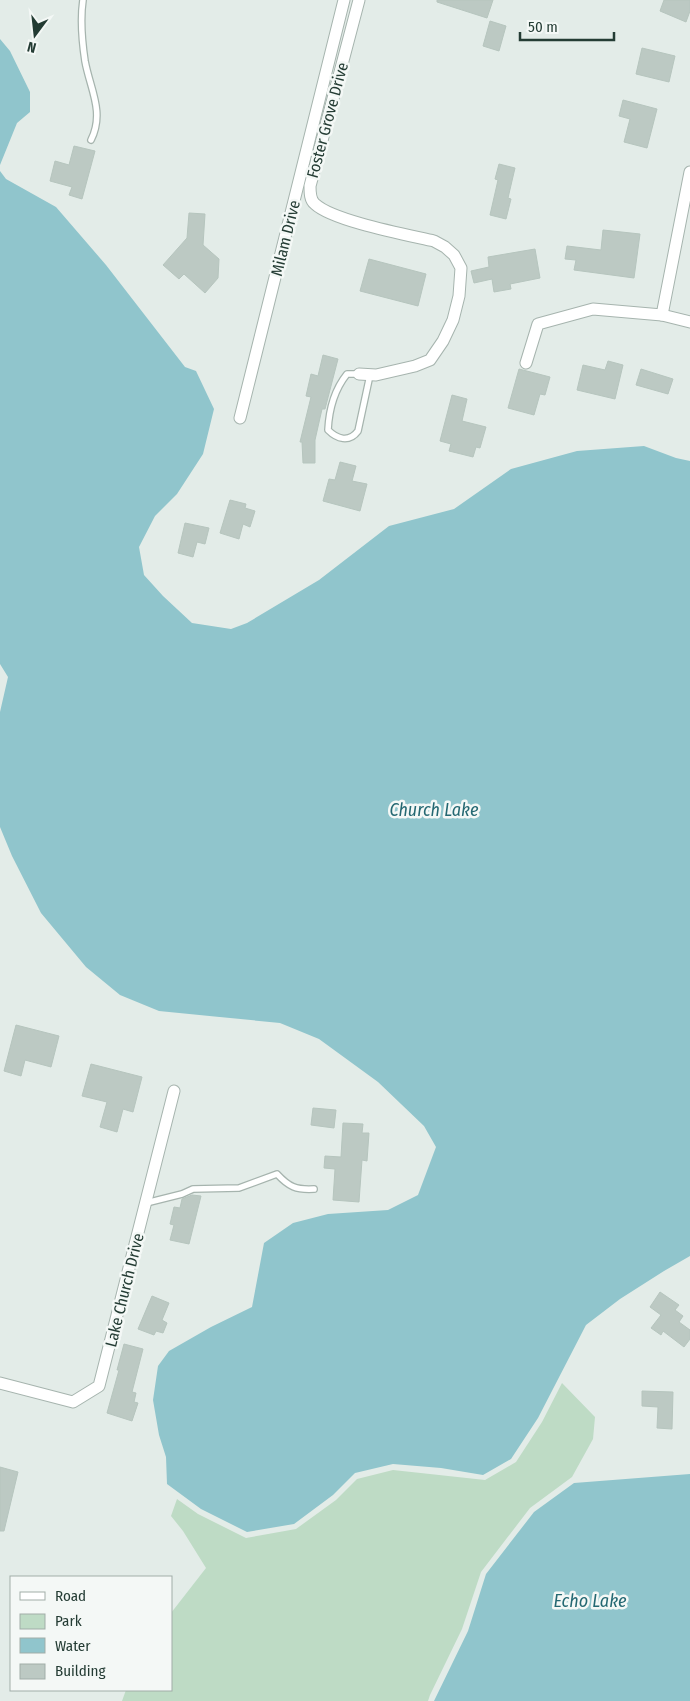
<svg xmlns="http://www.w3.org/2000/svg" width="690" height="1701" viewBox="0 0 690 1701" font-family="'Fira Sans Condensed',sans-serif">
<rect width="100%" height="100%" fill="#e3ece8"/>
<polygon fill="#bedbc5" points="562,1383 595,1417 593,1439 572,1477 530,1508 481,1572 462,1629 430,1695 428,1701 122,1701 126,1690 171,1690 171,1613 206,1568 183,1531 171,1516 177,1499 198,1514 246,1538 296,1529 336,1500 357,1479 393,1470 485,1480 516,1462 542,1422"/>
<g fill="#90c5cc">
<polygon points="0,39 10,51 30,92 30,112 17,123 0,165"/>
<polygon points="0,171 6,179 56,207 106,265 185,367 196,371 214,409 203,454 177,494 155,516 139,547 144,575 163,596 192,623 231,629 247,623 319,580 389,526 454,509 511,469 577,451 644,446 676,458 690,461 690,1256 664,1271 620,1299 586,1325 538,1418 511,1459 483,1475 441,1468 393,1464 355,1473 333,1495 294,1524 247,1532 201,1509 167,1484 166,1457 159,1435 153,1400 158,1366 169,1351 211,1327 252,1307 264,1243 293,1223 328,1214 388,1210 418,1195 436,1147 424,1126 378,1082 319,1039 280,1023 159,1011 120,995 86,967 41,913 12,856 0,827 0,712 8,677 0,664"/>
<polygon points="690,1474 690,1701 434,1701 468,1631 486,1574 534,1512 574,1483"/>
</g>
<g fill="#bcc9c3" stroke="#b6c5be">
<polygon points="437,0 493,0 487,18 437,2"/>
<polygon points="664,0 690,0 690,11 686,22 660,11"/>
<polygon points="490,21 506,26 499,51 483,46"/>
<polygon points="642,48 675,56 669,82 636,74"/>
<polygon points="623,100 657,109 647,148 624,142 630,119 619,116"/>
<polygon points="74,146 95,151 82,199 69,195 72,187 50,181 55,161 69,165"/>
<polygon points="499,164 515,168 508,198 511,199 506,219 490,215 498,180 495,179"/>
<polygon points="189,213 205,214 203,245 219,259 218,278 205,293 184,274 179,279 163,265 187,238"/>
<polygon points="603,230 640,234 634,278 574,270 576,260 565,259 567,246 601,250"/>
<polygon points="535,249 540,278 510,284 511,289 494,292 492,279 474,283 471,271 489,267 488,257"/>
<polygon points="369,259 426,274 418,306 360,291"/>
<polygon points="323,355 338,359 325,409 322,409 315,440 315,463 303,463 302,442 300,442 311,397 306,396 311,374 318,376"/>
<polygon points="608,361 623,365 615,399 577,390 583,365 605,370"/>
<polygon points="519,369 550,377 545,395 540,394 534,415 508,408"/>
<polygon points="641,369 673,379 668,394 636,385"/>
<polygon points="452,395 467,399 462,421 486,427 480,448 476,447 473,457 449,451 451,444 440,441"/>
<polygon points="340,462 356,466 352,481 367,484 360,511 323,501 329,479 335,480"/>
<polygon points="230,500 246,504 245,508 255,511 250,527 243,524 239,539 220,533"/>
<polygon points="185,523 209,528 205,544 197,542 193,557 178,553"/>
<polygon points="16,1025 59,1036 51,1067 25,1060 21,1076 4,1071"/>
<polygon points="91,1064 142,1077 133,1112 123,1109 117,1132 100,1127 107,1102 82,1096"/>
<polygon points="313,1108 336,1110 334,1128 311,1125"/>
<polygon points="343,1123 363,1124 362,1133 369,1133 367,1161 362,1160 359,1202 333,1200 335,1169 324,1168 325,1156 341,1157"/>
<polygon points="192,1195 201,1196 189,1244 170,1240 174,1225 170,1224 174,1207 180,1208 182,1199"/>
<polygon points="660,1292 679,1305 675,1310 683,1316 679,1322 690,1330 690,1339 684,1347 663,1331 661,1335 651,1328 661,1315 650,1307"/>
<polygon points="152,1296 169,1303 162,1320 167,1323 163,1333 156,1331 154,1335 138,1329"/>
<polygon points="124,1344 143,1349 132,1392 136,1393 134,1402 138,1403 132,1421 107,1413 119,1370 117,1370"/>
<polygon points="642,1391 673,1392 672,1429 657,1428 658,1407 642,1406"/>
<polygon points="0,1467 18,1472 4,1531 0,1531"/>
</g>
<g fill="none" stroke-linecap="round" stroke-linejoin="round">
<g stroke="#a6b4ae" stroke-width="8">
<g id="service">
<path d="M83 0C80 20 82 41 85 61 90 89 105 112 91 140"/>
<path d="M359 374H347C335 389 329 410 328 430 337 439 349 443 358 431L370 375"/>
<path d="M146 1203 182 1194 193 1189 239 1188 277 1174C289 1187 296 1190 314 1189"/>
</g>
</g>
<g stroke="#a6b4ae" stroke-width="13">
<g id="minor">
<polyline points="662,315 690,172"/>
<polyline points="526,363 538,324 593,309 662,315 690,322"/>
<path d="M359 374 376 375 415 366 430 360 443 341 453 320 459 296 461 268 454 255 445 247 434 241C408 235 333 221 315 204 310 200 310 193 310 186L359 0"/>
<polyline points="240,418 344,0"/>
<polyline points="0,1383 73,1402 99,1386 174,1091"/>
</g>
</g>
<use href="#service" stroke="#fff" stroke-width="5.5"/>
<use href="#minor" stroke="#fff" stroke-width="11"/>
</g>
<g text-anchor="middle" stroke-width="5" stroke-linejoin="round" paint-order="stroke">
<g font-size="16" fill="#243c34" stroke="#f4f8f6">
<text transform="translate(327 120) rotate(-75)" y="6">Foster Grove Drive</text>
<text transform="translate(285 238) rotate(-76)" y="6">Milam Drive</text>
<text transform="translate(124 1290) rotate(-76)" y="6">Lake Church Drive</text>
</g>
<g font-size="18" font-style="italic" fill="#246872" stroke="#f4f8f6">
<text x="434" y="816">Church Lake</text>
<text x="590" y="1607">Echo Lake</text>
</g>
</g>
<rect x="10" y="1576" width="162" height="115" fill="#f4f8f6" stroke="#a1ada8"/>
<rect x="20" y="1592" width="25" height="8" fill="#ffffff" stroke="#a1ada8"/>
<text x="55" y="1601" font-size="15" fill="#243c34">Road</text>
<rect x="20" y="1614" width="25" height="15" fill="#bedbc5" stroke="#a1ada8"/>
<text x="55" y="1626" font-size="15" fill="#243c34">Park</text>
<rect x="20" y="1638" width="25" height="15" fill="#90c5cc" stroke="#a1ada8"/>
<text x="55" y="1651" font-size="15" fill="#243c34">Water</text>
<rect x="20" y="1664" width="25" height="15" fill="#bcc9c3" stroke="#a1ada8"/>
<text x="55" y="1676" font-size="15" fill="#243c34">Building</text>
<g transform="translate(35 35) rotate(195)" stroke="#f4f8f6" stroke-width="4" paint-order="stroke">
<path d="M0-4L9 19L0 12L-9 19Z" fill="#243c34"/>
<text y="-8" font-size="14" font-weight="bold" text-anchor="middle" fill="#243c34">N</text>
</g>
<path d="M520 32v8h94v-8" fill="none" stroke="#243c34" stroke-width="2.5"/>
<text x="528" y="32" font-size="15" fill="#243c34" stroke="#f4f8f6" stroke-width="4" paint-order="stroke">50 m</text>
</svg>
